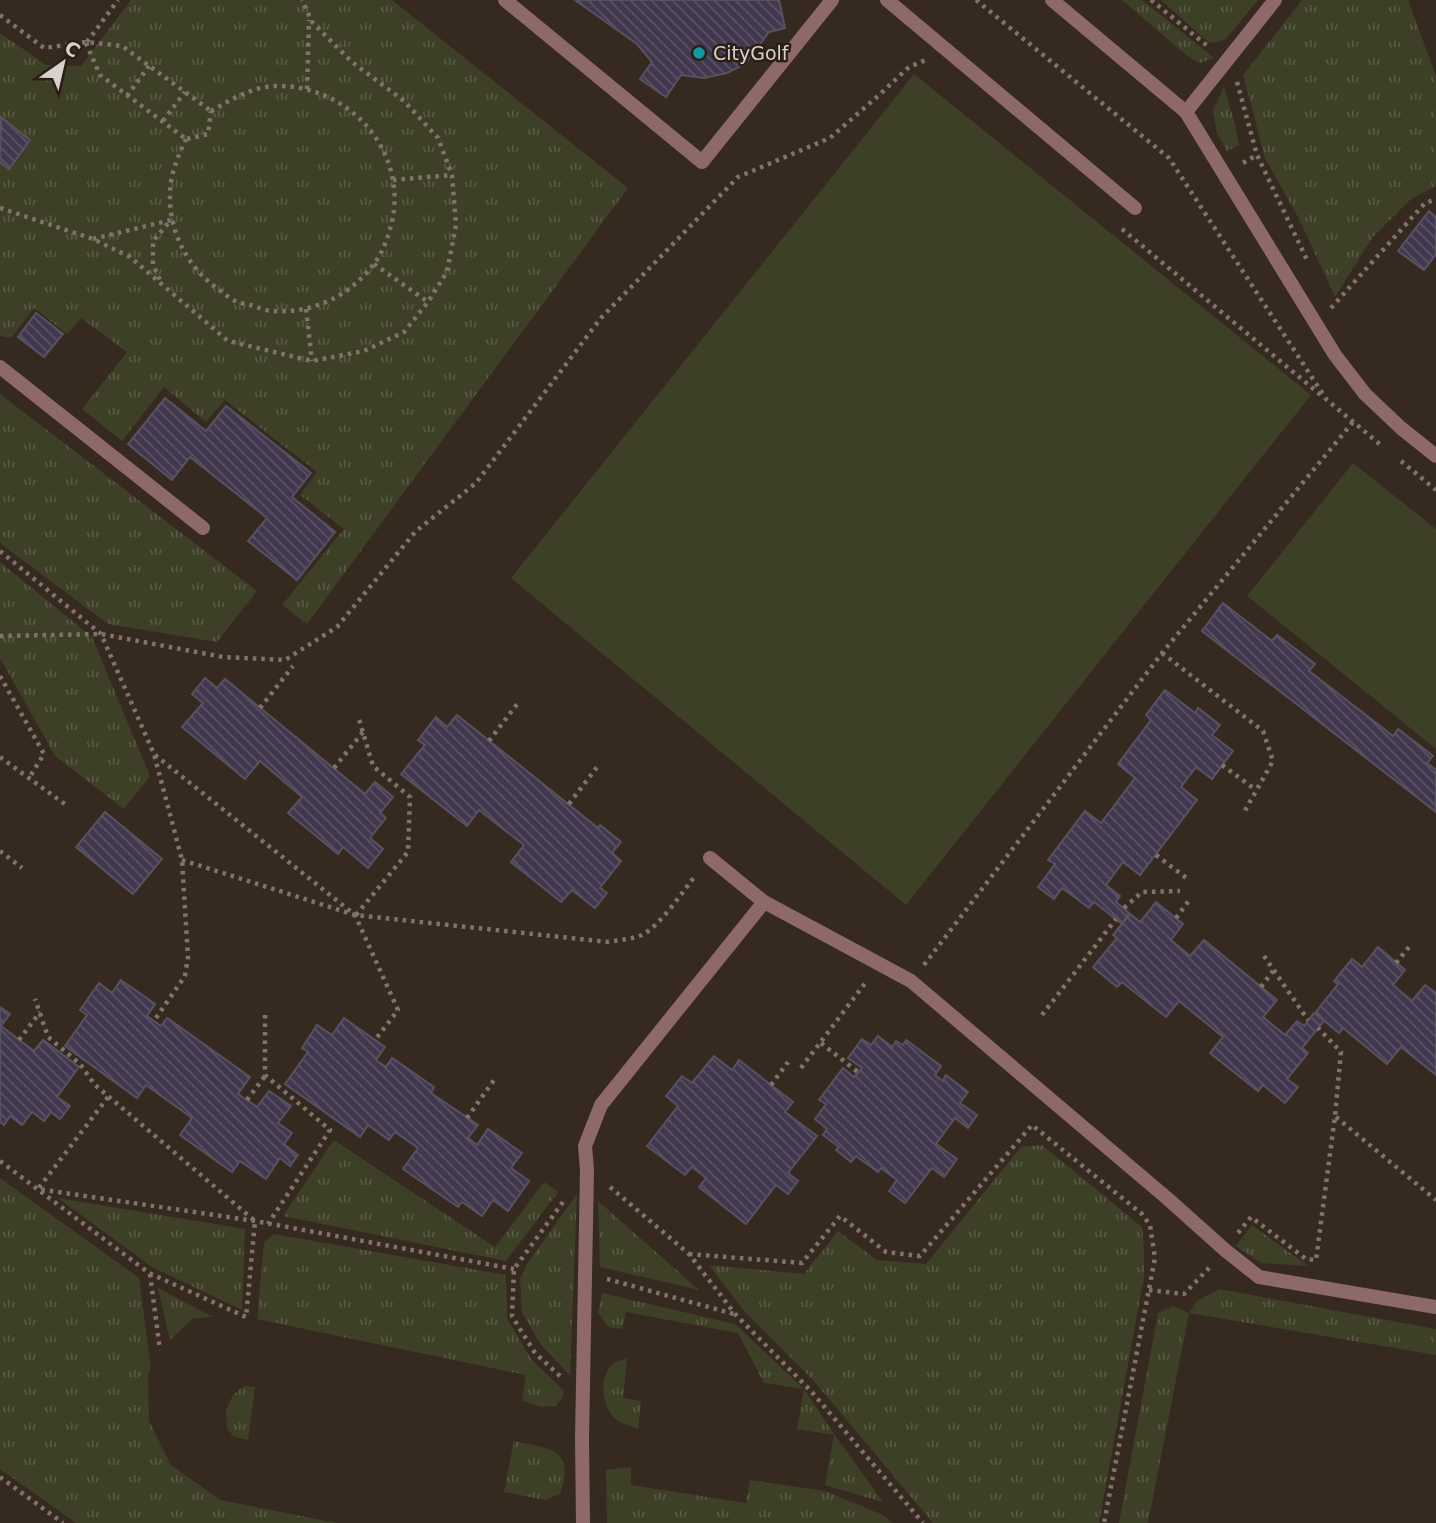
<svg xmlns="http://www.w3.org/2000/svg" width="1436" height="1523" viewBox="0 0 1436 1523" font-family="'DejaVu Sans',sans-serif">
<defs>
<pattern id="grass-tufts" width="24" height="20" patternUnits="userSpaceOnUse" patternTransform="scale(1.75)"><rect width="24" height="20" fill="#3e3f27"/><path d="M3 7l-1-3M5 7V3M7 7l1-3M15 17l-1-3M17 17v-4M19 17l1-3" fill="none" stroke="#595a45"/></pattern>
<pattern id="building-back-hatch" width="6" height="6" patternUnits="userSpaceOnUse" patternTransform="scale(1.75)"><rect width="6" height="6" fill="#41374e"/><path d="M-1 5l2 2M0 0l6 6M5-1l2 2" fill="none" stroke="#5c5366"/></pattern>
</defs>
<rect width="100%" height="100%" fill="#362920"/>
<g fill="url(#grass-tufts)">
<polygon points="131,0 392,0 628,188 307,624 282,605 344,529 300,495 317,472 225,400 206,422 164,387 122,441 82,409 127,352 81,318 67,334 34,308 11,338 0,336 0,33 46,65 81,66"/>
<polygon points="1122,0 1142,0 1214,58 1200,63 1186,55"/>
<polygon points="1161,0 1258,0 1226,39 1216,43 1208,42"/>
<polygon points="1302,0 1408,0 1436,76 1436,186 1411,199 1373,237 1335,297 1299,219 1265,158 1243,75"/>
<polygon points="1224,87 1235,124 1239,145 1227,151 1217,134 1213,110"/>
<polygon points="0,394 257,591 217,642 108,624 0,543"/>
<polygon points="0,562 92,637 150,776 124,809 55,756 0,658"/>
<polygon points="334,1140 495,1247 544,1182 558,1192 506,1261 283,1216"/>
<polygon points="1042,1145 1142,1227 1144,1249 1144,1277 1099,1523 933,1523 813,1380 744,1311 709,1265 804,1274 838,1231 877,1260 926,1264 1021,1147"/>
<polygon points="0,1178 139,1278 151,1368 148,1375 149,1421 171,1465 220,1500 337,1523 76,1523 0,1469"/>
<polygon points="577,1194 570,1375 541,1345 522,1312 520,1279 527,1264"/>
<polygon points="58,1198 245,1229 242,1310 152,1267"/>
<polygon points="598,1201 699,1290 600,1267"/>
<polygon points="1252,1225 1308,1266 1261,1263 1236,1246"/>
<polygon points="274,1234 506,1275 507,1318 531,1359 564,1391 562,1399 555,1406 540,1407 522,1400 526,1375 257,1319 264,1242"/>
<polygon points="158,1288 213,1317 193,1318 170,1340"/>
<polygon points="1219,1289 1436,1329 1436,1355 1189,1313 1148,1523 1119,1523 1158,1313 1173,1306 1189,1313 1197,1301"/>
<polygon points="602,1293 735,1324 804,1389 834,1434 883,1502 825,1485 834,1435 797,1429 804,1389 764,1383 738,1333 626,1312 622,1329 608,1327 598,1312"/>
<path d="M627 1358 623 1398 641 1401 638 1429C630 1426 619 1423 613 1417 602 1404 599 1376 612 1365 615 1361 622 1360 627 1358Z"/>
<polygon points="244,1386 255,1387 248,1440 234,1437 227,1428 226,1410 233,1395"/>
<path d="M514 1441C550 1449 576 1448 560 1494L545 1500 504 1492Z"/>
<polygon points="631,1467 631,1485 746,1503 750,1480 825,1491 883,1515 892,1523 607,1523 606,1470"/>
</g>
<g fill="#3e3f27">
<polygon points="914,74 1311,395 906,905 511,578"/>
<polygon points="1353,463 1436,529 1436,749 1247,596"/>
</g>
<g fill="url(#building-back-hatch)" stroke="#585260" stroke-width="2">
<polygon points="575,0 779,0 785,28 769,32 745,64 727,73 704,78 681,75 666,97 640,79 652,62 637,44"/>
<polygon points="1,117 30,140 9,169 0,162"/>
<polygon points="1429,211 1436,217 1436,254 1424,270 1398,251"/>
<polygon points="36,313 63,334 44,357 18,337"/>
<polygon points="165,398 206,431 226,406 311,473 292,497 335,532 297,580 248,541 267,518 190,457 172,480 128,444"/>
<polygon points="1223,603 1272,641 1277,635 1315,664 1309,671 1393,736 1398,729 1433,756 1427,763 1436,770 1436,812 1202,631"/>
<polygon points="205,678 217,688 225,679 365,794 375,782 393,797 380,813 386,818 370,838 383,849 368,868 343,847 338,854 288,813 302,797 260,761 245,779 182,727 203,703 192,694"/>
<polygon points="1165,690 1195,713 1198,708 1220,725 1212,735 1233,751 1212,779 1196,767 1181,787 1197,800 1140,875 1123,862 1106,885 1120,896 1116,902 1129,913 1122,924 1094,902 1089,908 1062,888 1054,899 1038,887 1055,864 1048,860 1085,811 1101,823 1135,778 1118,764 1151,720 1146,715"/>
<polygon points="457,715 598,828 600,825 621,842 612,853 621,861 600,888 607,893 595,908 572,890 561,902 511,862 524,845 479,810 467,826 401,774 425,745 418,740 436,717 447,727"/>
<polygon points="105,812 162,859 133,894 76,847"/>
<polygon points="1156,902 1183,924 1171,940 1190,956 1204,940 1277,1000 1263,1017 1285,1035 1297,1021 1304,1026 1314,1013 1324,1021 1302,1048 1308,1053 1287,1079 1298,1087 1285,1103 1263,1085 1258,1091 1210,1053 1223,1037 1179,1001 1166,1017 1122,982 1117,987 1093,967 1117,938 1113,935 1130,914 1140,922"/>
<polygon points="1378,947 1405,970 1393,985 1412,1001 1425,985 1436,993 1436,1075 1401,1047 1387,1064 1343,1028 1339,1033 1315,1013 1338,984 1334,981 1352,959 1362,967"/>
<polygon points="121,980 155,1004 147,1016 161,1026 167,1018 250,1077 238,1094 257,1107 269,1091 291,1106 278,1123 292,1133 284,1144 298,1155 290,1166 280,1158 266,1179 240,1161 232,1172 180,1135 192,1118 146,1085 137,1098 65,1046 87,1015 80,1010 99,983 112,993"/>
<polygon points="0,1007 10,1014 1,1026 34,1051 43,1040 79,1067 57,1097 70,1106 60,1119 51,1112 44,1121 32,1112 22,1125 10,1116 4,1125 0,1122"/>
<polygon points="344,1018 385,1047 376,1060 386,1067 392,1058 434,1087 431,1093 478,1125 468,1138 477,1145 488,1129 522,1153 511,1168 529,1181 508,1211 493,1200 482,1216 462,1202 458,1207 403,1169 418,1148 395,1132 389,1140 368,1125 360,1137 285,1084 308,1052 302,1048 317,1025 332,1035"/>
<polygon points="878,1036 892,1047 896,1041 903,1045 906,1040 941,1066 935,1075 943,1081 946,1075 968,1092 960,1103 977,1115 968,1128 955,1118 936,1144 957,1159 944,1177 932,1168 905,1203 889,1191 897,1180 881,1168 878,1172 856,1156 851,1162 836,1150 839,1147 823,1135 827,1129 815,1119 826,1104 819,1100 843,1068 854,1077 862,1068 848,1058 862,1039 871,1045"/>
<polygon points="714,1056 732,1070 739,1060 771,1085 793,1102 785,1112 817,1136 788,1173 798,1181 788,1194 776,1185 746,1224 699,1187 706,1178 692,1167 685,1175 647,1146 678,1106 666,1096 682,1076 692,1083"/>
</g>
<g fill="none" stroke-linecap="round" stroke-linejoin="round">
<g stroke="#7f746c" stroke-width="4.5" stroke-dasharray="3.5 5" stroke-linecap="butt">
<polyline points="976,0 1169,158 1326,399 1383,447"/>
<polyline points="1151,0 1210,48"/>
<polyline points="0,15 44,48 86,42 122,46 211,111"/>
<polyline points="87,42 118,0"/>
<polyline points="86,43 100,75 186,139"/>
<polyline points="1237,82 1257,155 1308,262"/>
<polyline points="307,89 309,20"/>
<polyline points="127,96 149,66"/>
<polyline points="163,121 185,92"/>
<path d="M186 139C178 156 170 174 170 194 169 234 189 270 222 292 226 295 231 299 235 301 240 303 246 304 250 305 257 307 264 310 271 311 311 314 349 297 373 265 383 253 388 237 392 222 408 149 347 84 275 86 251 87 231 100 211 111"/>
<polyline points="187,139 208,134 211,111"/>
<polyline points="1243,163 1257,155"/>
<polyline points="393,180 452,175"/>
<polyline points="0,208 93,239 130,257 228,341 312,361 364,351 404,332 428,302 447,272 456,225 452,175 438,138 404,101 352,62 312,22 302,0"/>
<polyline points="1122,229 1322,396"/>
<polyline points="93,239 171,220 153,241 153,265 160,280"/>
<polyline points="374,264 428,302"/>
<polyline points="1331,308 1425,203 1436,199"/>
<polyline points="306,309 312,361"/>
<polyline points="1401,461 1436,490"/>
<polyline points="0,551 101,634 154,754 182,860 188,957 185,976 154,1021"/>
<polyline points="0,636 101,634 223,657 285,660 337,627 415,532 476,483 601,318 738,177 830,138 878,96 909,67 926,60"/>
<polyline points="1162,653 1263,731 1273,761 1243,814"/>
<polyline points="0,676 44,754 29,778"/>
<polyline points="260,708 293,666"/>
<polyline points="489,741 518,703"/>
<polyline points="155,755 355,915 398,1010 375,1040"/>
<polyline points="0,757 66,805"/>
<polyline points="1222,765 1256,790"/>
<polyline points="334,768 363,732"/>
<polyline points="569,804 597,767"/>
<polyline points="0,851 22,868"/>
<polyline points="1156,855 1189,880"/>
<path d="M182 860 355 915 608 942C620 940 632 939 642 935 660 926 683 891 696 875"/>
<polyline points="1124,908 1142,892 1180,891"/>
<polyline points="356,915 408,852 410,797 373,766 359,719"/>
<polyline points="1176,918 1190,899"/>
<polyline points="1264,956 1308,1020"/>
<polyline points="1396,963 1409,947"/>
<polyline points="924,965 1162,653 1353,422"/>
<polyline points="1261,987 1273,971"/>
<polyline points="265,1015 265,1075 330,1130 268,1224"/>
<polyline points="1042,1015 1116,919"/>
<polyline points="19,1040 40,1012"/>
<polyline points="821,1043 858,1072"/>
<polyline points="801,1068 866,982"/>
<polyline points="771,1085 788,1062"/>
<polyline points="108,1097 38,1189 255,1221 514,1269"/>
<polyline points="247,1100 265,1076"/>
<polyline points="1336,1117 1436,1200"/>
<polyline points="467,1118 494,1080"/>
<polyline points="0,1161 149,1273 246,1317 255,1221 95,1085 80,1064 48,1037 35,999"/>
<polyline points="610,1187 689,1254 735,1314 811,1391 923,1523"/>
<polyline points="1238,1233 1251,1217 1306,1259 1316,1260 1335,1116 1341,1052 1318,1028"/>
<polyline points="689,1254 802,1263 840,1216 886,1252 920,1256 1032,1125 1142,1214 1150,1225 1155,1258 1104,1523"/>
<polyline points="150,1274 160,1350"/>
<polyline points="607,1279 734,1314"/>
<polyline points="1149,1290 1184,1294 1210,1267"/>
<polyline points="560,1376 535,1353 512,1316 514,1269 563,1202"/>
<polyline points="0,1477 63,1523"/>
</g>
<g stroke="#8d696a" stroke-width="14">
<polyline points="505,0 702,162 832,0"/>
<polyline points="887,0 1135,208"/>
<polyline points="1052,0 1186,112 1335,355 1365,394 1401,428 1436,456"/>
<polyline points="1186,112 1275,0"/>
<polyline points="0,367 203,528"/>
<polyline points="710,858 764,902 911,981 1168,1199 1225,1250 1259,1277 1436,1307"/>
<polyline points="583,1523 582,1438 587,1170 585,1146 601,1105 764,902"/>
</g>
</g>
<circle fill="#0f9aa8" stroke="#2b1f17" stroke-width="2.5" cx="699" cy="53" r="7"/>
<g text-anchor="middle" stroke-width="5" stroke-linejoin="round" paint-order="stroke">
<g font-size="19" fill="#d9d1cb" stroke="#2b1f17" text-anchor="start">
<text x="713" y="60">CityGolf</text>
</g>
</g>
<g transform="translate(63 63) rotate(34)" stroke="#2b1f17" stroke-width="5" paint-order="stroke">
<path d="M0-5L12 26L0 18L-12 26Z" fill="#d9d1cb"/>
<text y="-10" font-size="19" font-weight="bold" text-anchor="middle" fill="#d9d1cb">С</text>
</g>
</svg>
